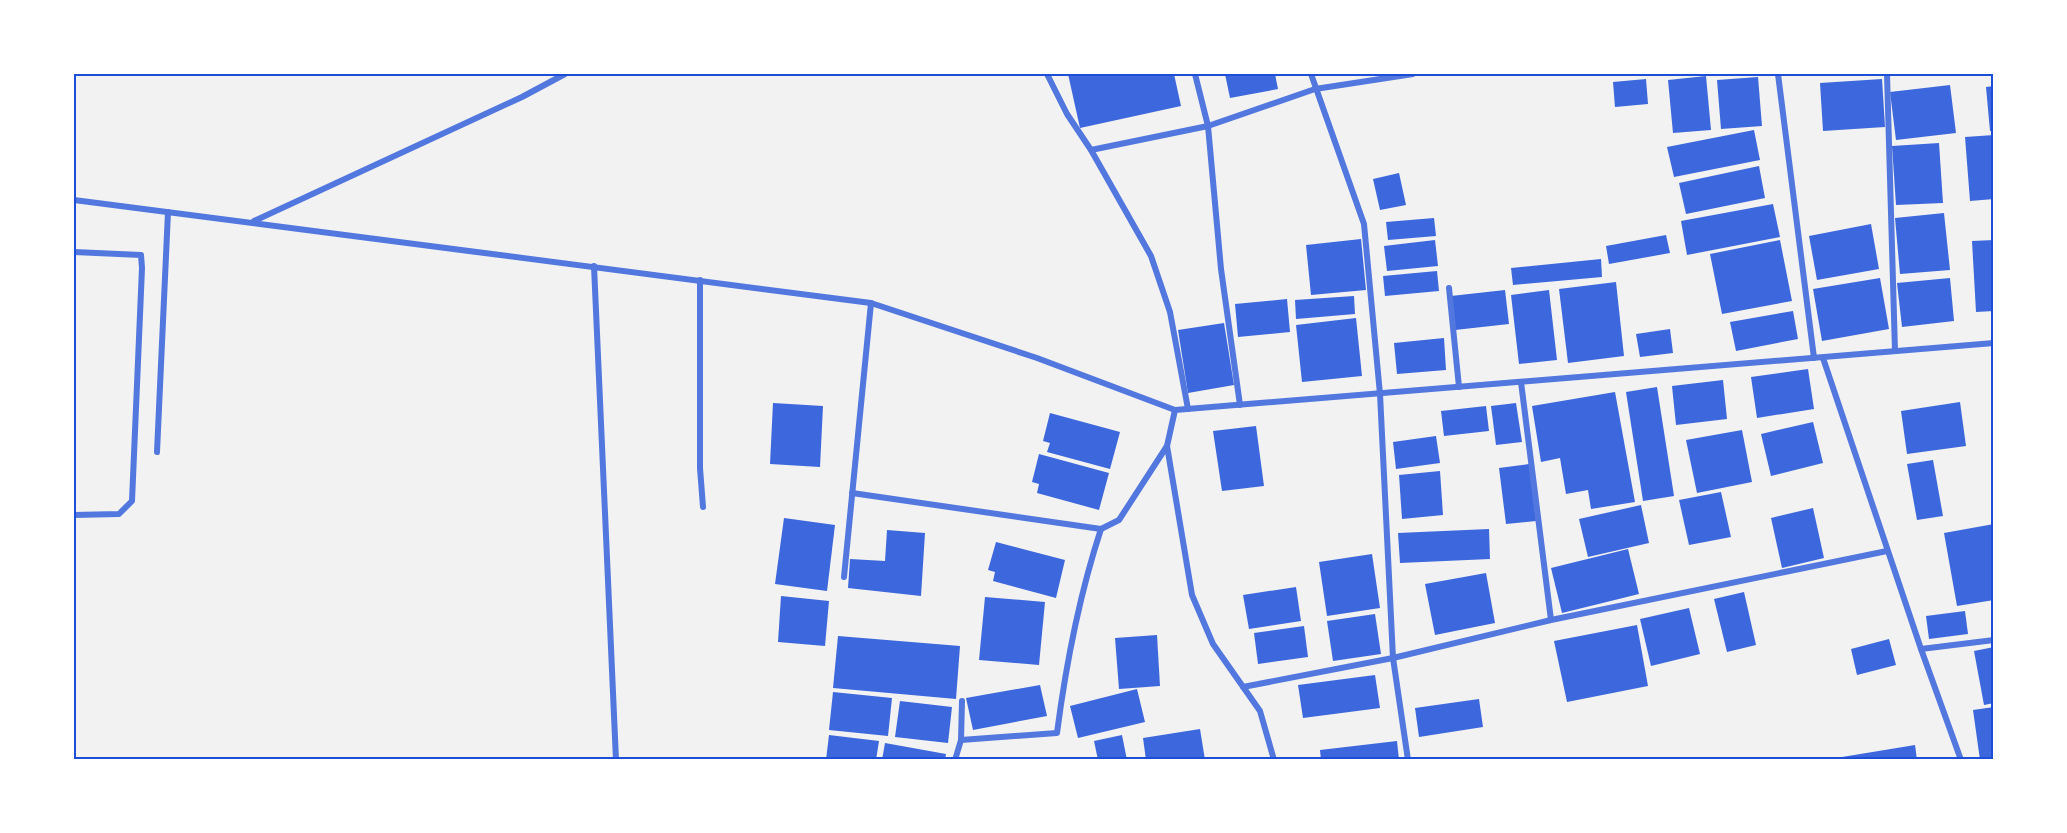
<svg xmlns="http://www.w3.org/2000/svg" width="2067" height="833" viewBox="0 0 2067 833" font-family="Rubik,sans-serif">
<rect width="100%" height="100%" fill="#f2f2f2"/>
<g fill="#3d67dc">
<polygon points="1068,74 1174,74 1181,106 1080,128"/>
<polygon points="1225,74 1275,74 1278,89 1230,98"/>
<polygon points="1706,76 1711,130 1673,133 1668,80"/>
<polygon points="1758,77 1762,126 1721,129 1717,80"/>
<polygon points="1646,79 1648,104 1615,107 1613,82"/>
<polygon points="1882,79 1885,127 1823,131 1820,83"/>
<polygon points="1950,85 1956,133 1896,140 1890,92"/>
<polygon points="1994,86 1994,131 1990,131 1986,87"/>
<polygon points="1754,130 1760,160 1674,177 1667,147"/>
<polygon points="1994,135 1994,199 1970,201 1965,137"/>
<polygon points="1939,143 1943,203 1896,205 1892,146"/>
<polygon points="1759,166 1765,198 1686,214 1679,183"/>
<polygon points="1399,173 1406,205 1380,210 1373,179"/>
<polygon points="1773,204 1780,237 1687,255 1681,221"/>
<polygon points="1944,213 1950,270 1900,274 1895,218"/>
<polygon points="1434,218 1436,236 1388,240 1386,222"/>
<polygon points="1871,224 1879,269 1817,280 1809,236"/>
<polygon points="1666,235 1670,253 1609,264 1606,246"/>
<polygon points="1361,239 1366,290 1311,295 1306,245"/>
<polygon points="1435,240 1438,266 1387,271 1384,246"/>
<polygon points="1780,240 1792,301 1722,314 1710,254"/>
<polygon points="1994,240 1994,311 1976,312 1972,241"/>
<polygon points="1601,259 1602,277 1513,285 1511,268"/>
<polygon points="1437,271 1439,291 1385,296 1383,276"/>
<polygon points="1880,278 1889,329 1822,341 1813,289"/>
<polygon points="1950,278 1954,321 1902,327 1897,283"/>
<polygon points="1616,282 1624,356 1568,363 1559,289"/>
<polygon points="1505,290 1509,324 1455,330 1451,296"/>
<polygon points="1549,290 1557,360 1519,364 1511,295"/>
<polygon points="1354,296 1355,314 1296,319 1295,300"/>
<polygon points="1287,299 1290,332 1238,337 1235,304"/>
<polygon points="1793,311 1798,339 1736,351 1730,322"/>
<polygon points="1356,318 1362,376 1302,382 1296,325"/>
<polygon points="1224,323 1234,385 1188,393 1178,330"/>
<polygon points="1670,329 1673,353 1640,357 1636,334"/>
<polygon points="1444,338 1446,370 1397,374 1394,343"/>
<polygon points="1808,369 1814,409 1757,418 1751,377"/>
<polygon points="1723,380 1727,419 1676,425 1672,386"/>
<polygon points="1657,387 1674,496 1643,501 1626,392"/>
<polygon points="1615,392 1635,502 1591,509 1588,490 1566,494 1560,458 1541,462 1532,406"/>
<polygon points="1960,402 1966,446 1907,454 1901,411"/>
<polygon points="773,403 823,406 820,467 770,464"/>
<polygon points="1516,403 1522,442 1496,445 1491,406"/>
<polygon points="1486,406 1489,431 1444,436 1441,411"/>
<polygon points="1050,413 1120,432 1110,469 1047,452 1050,443 1043,441"/>
<polygon points="1813,422 1823,463 1771,476 1761,434"/>
<polygon points="1256,426 1264,486 1222,491 1213,431"/>
<polygon points="1742,430 1752,482 1697,493 1686,440"/>
<polygon points="1436,436 1440,463 1396,469 1393,442"/>
<polygon points="1039,454 1109,473 1099,510 1037,493 1039,484 1032,482"/>
<polygon points="1933,460 1943,516 1917,520 1907,464"/>
<polygon points="1529,464 1536,521 1506,524 1499,468"/>
<polygon points="1440,471 1443,515 1402,519 1399,475"/>
<polygon points="1721,492 1731,537 1689,545 1679,500"/>
<polygon points="1641,505 1649,543 1588,557 1579,519"/>
<polygon points="1813,508 1824,558 1782,568 1771,518"/>
<polygon points="784,518 835,525 827,591 775,584"/>
<polygon points="1994,524 1994,600 1957,606 1944,533"/>
<polygon points="1489,529 1490,559 1400,563 1398,533"/>
<polygon points="887,530 925,533 921,596 848,588 850,559 885,561"/>
<polygon points="996,542 1065,560 1056,598 993,581 995,572 988,570"/>
<polygon points="1628,549 1639,594 1562,613 1551,568"/>
<polygon points="1372,554 1380,608 1327,616 1319,562"/>
<polygon points="1486,573 1495,623 1435,635 1425,584"/>
<polygon points="1296,587 1301,621 1249,629 1243,595"/>
<polygon points="1744,592 1756,645 1727,652 1714,599"/>
<polygon points="781,596 829,601 825,646 778,642"/>
<polygon points="985,597 1045,602 1039,665 979,660"/>
<polygon points="1689,608 1700,654 1651,666 1640,619"/>
<polygon points="1965,611 1968,634 1929,639 1926,616"/>
<polygon points="1375,614 1381,654 1333,661 1327,621"/>
<polygon points="1637,625 1648,686 1567,702 1554,641"/>
<polygon points="1304,626 1308,657 1258,664 1254,633"/>
<polygon points="1157,635 1160,686 1119,689 1115,638"/>
<polygon points="838,636 960,646 956,699 833,688"/>
<polygon points="1889,639 1896,665 1857,675 1851,649"/>
<polygon points="1994,647 1994,703 1984,705 1974,651"/>
<polygon points="1375,675 1380,708 1303,718 1298,685"/>
<polygon points="1040,685 1047,716 973,730 966,698"/>
<polygon points="1137,689 1145,722 1078,738 1070,706"/>
<polygon points="833,692 892,698 888,736 829,730"/>
<polygon points="1479,699 1483,727 1419,737 1415,708"/>
<polygon points="900,701 952,707 948,743 895,737"/>
<polygon points="1994,707 1994,760 1980,760 1973,710"/>
<polygon points="1200,729 1205,760 1146,760 1143,738"/>
<polygon points="829,735 879,741 876,760 826,760"/>
<polygon points="1122,735 1127,760 1098,760 1094,741"/>
<polygon points="1397,741 1399,760 1321,760 1320,750"/>
<polygon points="885,743 946,754 945,760 882,760"/>
<polygon points="1915,745 1917,760 1843,760 1842,757"/>
</g>
<g fill="none" stroke-linecap="round" stroke-linejoin="round">
<g stroke="#5277de" stroke-width="6">
<polyline points="1047,74 1067,114 1091,150 1151,256 1170,312 1188,409"/>
<polyline points="1311,74 1364,224 1380,394 1393,658 1408,760"/>
<polyline points="1778,74 1814,358"/>
<polyline points="1887,74 1895,351"/>
<polyline points="1091,150 1208,126 1195,74"/>
<polyline points="74,200 871,303 1037,358 1175,410 1994,343"/>
<polyline points="254,221 522,97 565,74"/>
<polyline points="74,252 141,255 142,268 132,501 119,514 74,515"/>
<polyline points="594,266 616,760"/>
<polyline points="700,280 700,468 703,507"/>
<polyline points="1449,288 1459,387"/>
<polyline points="1823,358 1921,649 1961,760"/>
<polyline points="1521,382 1551,620"/>
<polyline points="1240,405 1221,269 1208,126 1315,89 1413,74"/>
<polyline points="1175,410 1167,446 1192,595 1213,644 1260,711 1274,760"/>
<polyline points="157,452 168,212"/>
<polyline points="852,493 1101,529 1119,520 1167,446"/>
<polyline points="844,577 871,303"/>
<polyline points="1921,649 1994,640"/>
<polyline points="1243,687 1393,658 1551,620 1887,551"/>
<path d="M961 740 1057 733C1066 664 1079 596 1101 529"/>
<polyline points="955,760 961,740 962,701"/>
</g>
</g>
<rect width="2067" height="833" fill="none" stroke="#ffffff" stroke-width="150"/>
<rect x="75" y="75" width="1917" height="683" fill="none" stroke="#1d4ed8" stroke-width="2"/>
</svg>
